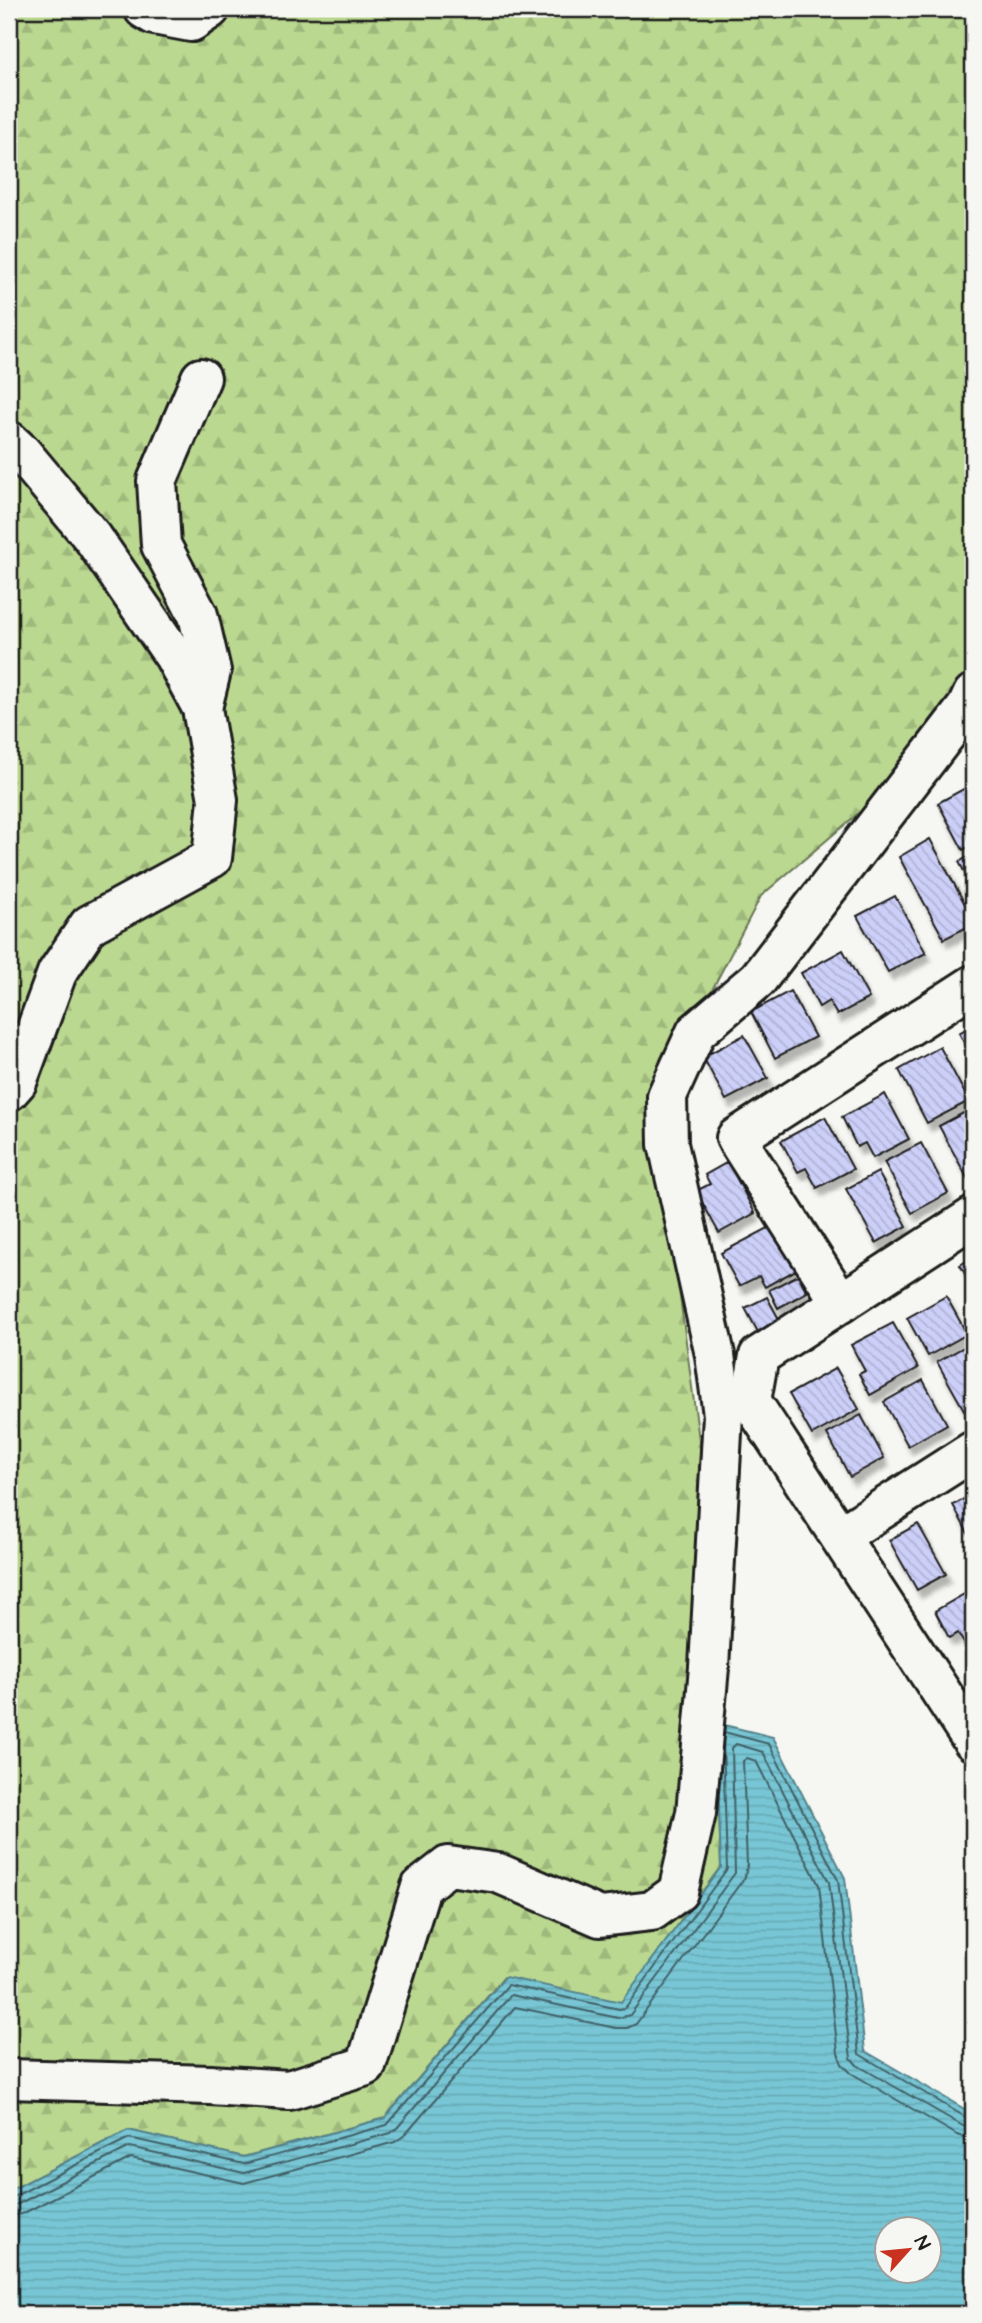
<svg xmlns="http://www.w3.org/2000/svg" width="982" height="2323" viewBox="0 0 982 2323" font-family="'Architects Daughter',sans-serif">
<defs>
<pattern id="forest-firs" width="22" height="20" patternUnits="userSpaceOnUse" patternTransform="scale(1.75)"><rect width="22" height="20" fill="#bad890"/><path d="M5 1l3.5 6h-7zM16 11l3.5 6h-7z" fill="#9fb97c"/></pattern>
<pattern id="water-rules" width="6" height="5" patternUnits="userSpaceOnUse" patternTransform="scale(1.75)"><rect width="6" height="5" fill="#78c6d5"/><path d="M0 2.5h6" fill="none" stroke="#67aab6"/></pattern>
<pattern id="building-back-hatch" width="6" height="6" patternUnits="userSpaceOnUse" patternTransform="scale(1.75)"><rect width="6" height="6" fill="#cccff8"/><path d="M-1 5l2 2M0 0l6 6M5-1l2 2" fill="none" stroke="#afb1d4"/></pattern>
<filter id="shadow"><feDropShadow dx="4.5" dy="8" stdDeviation="2" flood-color="#0004"/></filter>
</defs>
<rect width="100%" height="100%" fill="#f6f6f2"/>
<filter id="ink" filterUnits="userSpaceOnUse"><feTurbulence type="fractalNoise" baseFrequency=".0143" numOctaves="2"/><feDisplacementMap in="SourceGraphic" scale="14" xChannelSelector="R" yChannelSelector="G"/><feConvolveMatrix kernelMatrix="1 2 1 2 8 2 1 2 1" color-interpolation-filters="sRGB"/></filter>
<g filter="url(#ink)">
<polygon fill="url(#forest-firs)" stroke="#6b7a56" stroke-width="2" points="9,9 973,9 973,725 948,737 761,896 654,1101 709,1515 721,1866 621,2003 504,1977 385,2118 243,2157 128,2130 9,2191"/>
<path fill="url(#water-rules)" stroke="#53828b" stroke-width="2" fill-rule="evenodd" d="M716 1723 773 1737 845 1878 865 2051 973 2114V2314H9V2191L128 2130 244 2157 385 2118 505 1977 621 2002 721 1867ZM888 2228H930V2270H888Z"/>
<g fill="none" stroke-linecap="round" stroke-linejoin="round">
<g stroke="#416066" stroke-width="2">
<polyline points="724,1734 728,1733 769,1744 838,1880 859,2054 967,2118 973,2119"/>
<polyline points="9,2197 15,2196 129,2138 244,2164 387,2125 508,1985 619,2009 625,2008 727,1869 723,1741"/>
<polyline points="9,2206 18,2204 130,2147 244,2173 391,2133 397,2128 511,1995 618,2018 630,2015 735,1873 732,1748 736,1744 763,1752 829,1882 851,2058 857,2065 963,2126 973,2128"/>
<polyline points="9,2216 22,2214 131,2158 244,2183 395,2142 405,2135 515,2007 616,2028 627,2028 636,2024 745,1877 747,1865 743,1761 747,1758 756,1761 819,1885 838,2053 842,2064 851,2073 957,2135 973,2139"/>
</g>
</g>
<g fill="url(#building-back-hatch)" stroke="#1c1c1c" stroke-width="2" filter="url(#shadow)">
<polygon points="967,787 973,798 973,845 963,850 938,803"/>
<polygon points="930,839 973,919 973,924 944,939 899,857"/>
<polygon points="973,854 973,888 959,862"/>
<polygon points="895,896 926,953 888,972 857,916"/>
<polygon points="843,950 869,998 837,1015 829,1001 819,1007 801,973"/>
<polygon points="790,991 815,1037 775,1058 751,1012"/>
<polygon points="973,1025 973,1060 959,1033"/>
<polygon points="744,1035 768,1078 726,1100 703,1057"/>
<polygon points="940,1047 969,1101 927,1123 899,1070"/>
<polygon points="885,1094 909,1139 873,1158 865,1143 857,1147 842,1117"/>
<polygon points="973,1108 973,1181 970,1183 939,1126"/>
<polygon points="825,1117 853,1169 817,1188 806,1168 798,1172 781,1141"/>
<polygon points="921,1143 948,1193 912,1213 884,1162"/>
<polygon points="728,1162 755,1213 719,1233 696,1191 710,1184 705,1175"/>
<polygon points="878,1172 907,1226 876,1243 846,1189"/>
<polygon points="772,1226 796,1270 765,1287 759,1276 739,1286 721,1253"/>
<polygon points="973,1257 973,1288 960,1265"/>
<polygon points="798,1275 807,1292 778,1308 769,1290"/>
<polygon points="946,1296 967,1334 928,1356 907,1318"/>
<polygon points="767,1297 780,1321 758,1332 745,1308"/>
<polygon points="893,1323 918,1368 870,1395 859,1374 865,1371 851,1345"/>
<polygon points="973,1342 973,1405 964,1410 937,1362"/>
<polygon points="836,1368 859,1409 812,1435 789,1394"/>
<polygon points="923,1380 947,1424 908,1446 884,1402"/>
<polygon points="861,1415 884,1458 850,1477 827,1434"/>
<polygon points="973,1494 973,1543 953,1505"/>
<polygon points="918,1524 946,1574 917,1590 889,1540"/>
<polygon points="973,1589 973,1654 971,1655 958,1633 949,1638 935,1611"/>
</g>
<g fill="none" stroke-linecap="round" stroke-linejoin="round">
<g stroke="#1c1c1c" stroke-width="44">
<g id="minor">
<polyline points="144,9 154,15 191,22 210,9"/>
<polyline points="201,378 157,481 161,545 198,615 211,671 202,708"/>
<polyline points="9,441 22,453 93,538 174,656 202,708 218,800 212,858 89,925 57,973 17,1082 9,1091"/>
<polyline points="973,1217 759,1356 751,1401 973,1741"/>
<polyline points="841,1303 736,1138 973,985"/>
<polyline points="840,1536 973,1451"/>
<polyline points="9,2079 210,2085 289,2090 366,2066 421,1887 448,1866 498,1873 600,1917 652,1911 678,1892 696,1813 709,1667 723,1415 715,1355 668,1144 667,1096 696,1032 758,979 967,707 973,694"/>
</g>
</g>
<use href="#minor" stroke="#f6f6f2" stroke-width="38"/>
</g>
</g>
<rect width="982" height="2323" fill="none" stroke="#f6f6f2" stroke-width="35"/>
<rect x="18" y="18" width="947" height="2288" fill="none" stroke="#1c1c1c" stroke-width="2.5" filter="url(#ink)"/>
<g transform="translate(908 2250) rotate(63)"><circle r="33" fill="#f6f6f2" stroke="#9f9f9c" stroke-width="2"/>
<path d="M0-5L12 26L0 18L-12 26Z" fill="#c8321e"/>
<text y="-10" font-size="19" font-weight="bold" text-anchor="middle" fill="#1c1c1c">N</text>
</g>
</svg>
